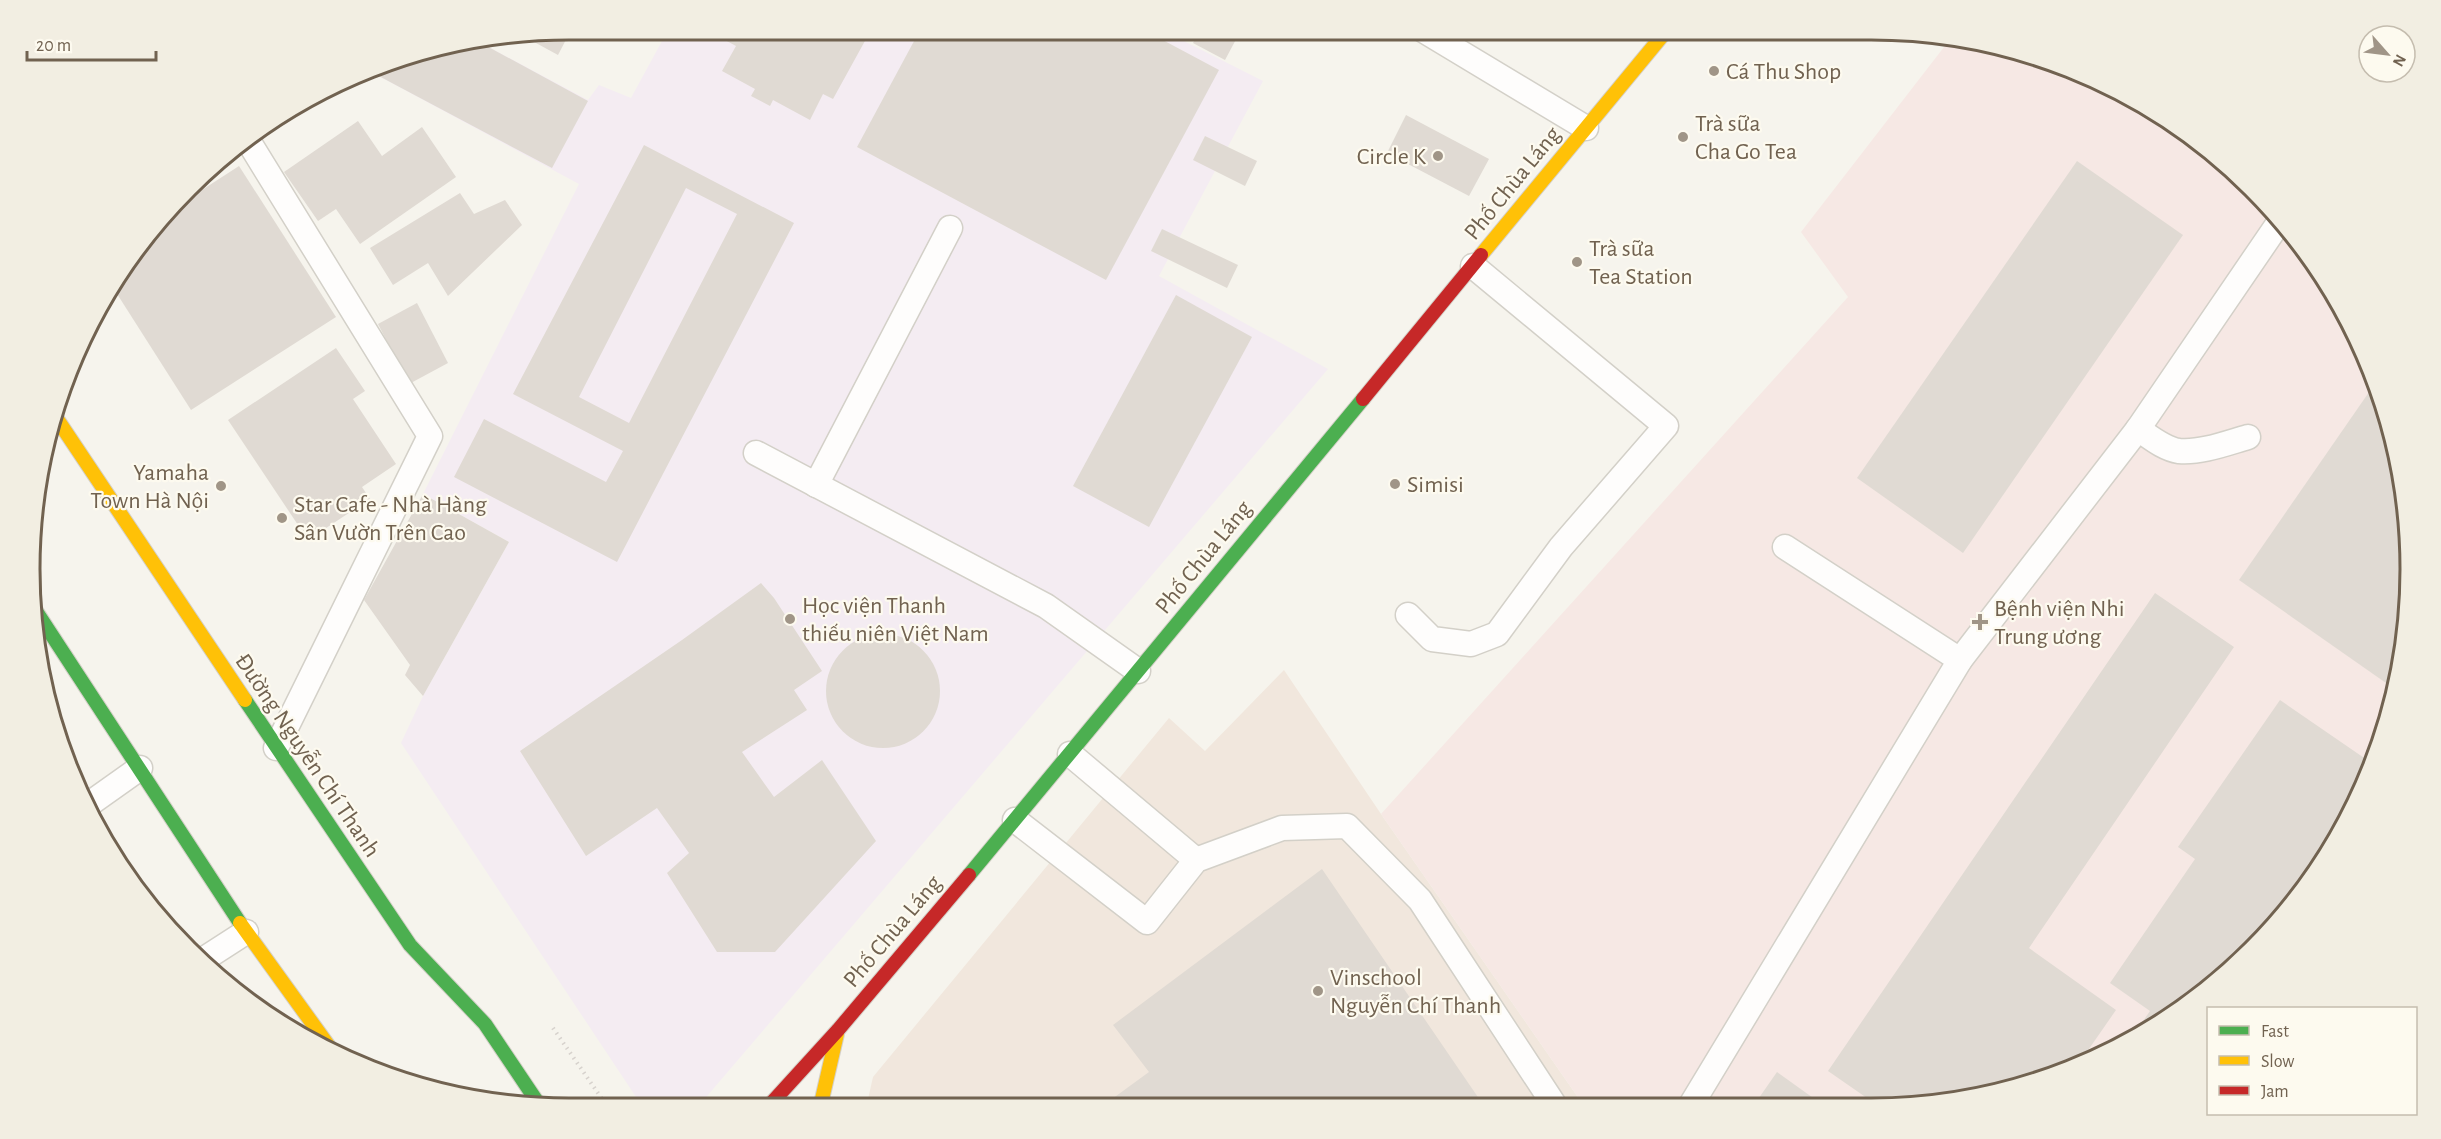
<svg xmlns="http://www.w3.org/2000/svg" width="2441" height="1139" viewBox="0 0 2441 1139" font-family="'Alegreya Sans',sans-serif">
<rect width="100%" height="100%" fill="#f6f4ed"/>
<polygon fill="#f1e7dd" points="1284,670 1381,814 1584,1106 866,1108 873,1077 1169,718 1205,751"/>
<polygon fill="#f4ecf2" points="668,30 1162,30 1263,81 1159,276 1328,369 696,1109 644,1109 401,743 423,696 509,542 423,494 579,184 375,74 378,68 396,59 483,44 588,100 599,85 631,98"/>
<polygon fill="#f6e8e4" points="1951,38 1977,40 2078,71 2172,121 2253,188 2320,270 2370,363 2401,465 2411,570 2401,675 2370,776 2299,898 2200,997 2078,1068 1942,1104 1584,1106 1381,814 1848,297 1801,232"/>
<g fill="#e0dad3" fill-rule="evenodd">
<polygon points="571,30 558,55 525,37 570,30"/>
<polygon points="728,30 871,30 833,99 823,94 810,120 773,100 770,106 751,96 755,89 722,71 736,46 723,39"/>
<polygon points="920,30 1144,30 1219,70 1106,280 857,147"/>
<polygon points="1200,30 1241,30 1225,60 1193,43"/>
<polygon points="483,44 588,101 552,168 375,74 378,68 396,59"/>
<polygon points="1406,115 1489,159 1469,196 1387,153"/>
<polygon points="358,121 382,156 422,127 456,177 360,244 336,209 318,221 284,172"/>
<polygon points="1205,136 1257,161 1245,186 1193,160"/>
<path d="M644 145 794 223 617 562 454 477 484 419 606 482 623 451 513 394ZM686 188 737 214 629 423 579 397Z"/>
<polygon points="2077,161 2183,235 1963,553 1857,478"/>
<polygon points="239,166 336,317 191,410 112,286 121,270 185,201"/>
<polygon points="460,193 474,214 505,200 522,225 448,296 428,263 393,285 370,248"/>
<polygon points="1162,229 1238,265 1227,288 1151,251"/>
<polygon points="1176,295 1252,337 1149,527 1073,486"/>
<polygon points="417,303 448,363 409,384 378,324"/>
<polygon points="336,348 365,391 353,399 396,464 362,487 370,499 308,540 228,420"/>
<polygon points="2376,382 2401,465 2411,570 2401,675 2396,690 2239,580"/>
<polygon points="423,494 509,542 423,696 405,675 410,665 364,600"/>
<polygon points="761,583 774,598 822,671 794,690 807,710 742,752 774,797 822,760 876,841 775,952 717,952 667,873 689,853 657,808 586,856 520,751 682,640"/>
<polygon points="2155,593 2234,647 2029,948 2116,1010 2075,1069 1942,1104 1877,1105 1828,1071"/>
<circle cx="883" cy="691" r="57"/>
<polygon points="2280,700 2373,764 2370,776 2299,898 2200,997 2132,1037 2150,1011 2110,983 2195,859 2178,847"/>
<polygon points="1322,869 1484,1106 1101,1107 1149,1072 1113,1025"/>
<polygon points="1777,1072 1823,1105 1754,1105"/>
</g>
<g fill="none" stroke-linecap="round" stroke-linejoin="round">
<g stroke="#d3d0c8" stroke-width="27">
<g id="lane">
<polyline points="1423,30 1586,128"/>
<polyline points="252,147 430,436 276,748"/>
<path d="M2138 429C2150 437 2164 449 2179 451 2201 453 2227 443 2248 437"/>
<polyline points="756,453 1046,606 1138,671"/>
<polyline points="816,485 950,228"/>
<polyline points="1785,547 1960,660"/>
<polyline points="1408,615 1432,639 1471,644 1497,634 1561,547 1666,426 1473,266"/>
<polyline points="1070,754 1196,860"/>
<polyline points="85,807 140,768"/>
<polyline points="1015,820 1147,922 1196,860 1282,828 1347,826 1420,900 1555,1106"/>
<polyline points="201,961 246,932"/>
<polyline points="1691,1105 1960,660 2138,429 2280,221"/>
</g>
</g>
<g stroke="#d4d0c8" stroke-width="16">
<g id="fast">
<polyline points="36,611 240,923"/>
<polyline points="245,700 410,945 485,1024 540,1106"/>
<polyline points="969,875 1363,399"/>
</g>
</g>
<g stroke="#d4d0c8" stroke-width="16">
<g id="slow">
<polyline points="1481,255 1667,30"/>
<polyline points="55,416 245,700"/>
<polyline points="240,923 333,1052"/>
<polyline points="820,1108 837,1034"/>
</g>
</g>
<g stroke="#d4d0c8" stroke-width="16">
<g id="jam">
<polyline points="1363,399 1481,255"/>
<polyline points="767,1108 838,1030 969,875"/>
</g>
</g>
<polyline stroke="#d7d2cd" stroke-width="4" stroke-dasharray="1.5 4.5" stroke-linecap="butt" points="553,1028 609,1109"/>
<use href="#lane" stroke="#fefdfc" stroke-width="24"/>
<use href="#fast" stroke="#4caf50" stroke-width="14"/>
<use href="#slow" stroke="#ffc107" stroke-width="14"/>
<use href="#jam" stroke="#c62828" stroke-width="14"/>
</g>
<g fill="#a09587" stroke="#fdfaef" stroke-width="2">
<circle cx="1714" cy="71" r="6"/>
<circle cx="1683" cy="137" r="6"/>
<circle cx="1438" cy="156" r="6"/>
<circle cx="1577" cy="262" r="6"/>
<circle cx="1395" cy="484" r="6"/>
<circle cx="221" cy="486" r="6"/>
<circle cx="282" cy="518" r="6"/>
<circle cx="790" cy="619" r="6"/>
<path d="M1977 613h6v6h6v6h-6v6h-6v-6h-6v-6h6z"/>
<circle cx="1318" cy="991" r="6"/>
</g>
<g text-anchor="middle" stroke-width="4.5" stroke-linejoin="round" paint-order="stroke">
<g font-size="24" fill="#716250" stroke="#fdfaef" text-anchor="start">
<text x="1726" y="79">Cá Thu Shop</text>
<text x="1695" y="131">Trà sữa<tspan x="1695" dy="28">Cha Go Tea</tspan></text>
<text x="1426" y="164" text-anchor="end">Circle K</text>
<text x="1589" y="256">Trà sữa<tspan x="1589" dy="28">Tea Station</tspan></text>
<text x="209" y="480" text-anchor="end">Yamaha<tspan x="209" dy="28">Town Hà Nội</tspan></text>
<text x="1407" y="492">Simisi</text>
<text x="294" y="512">Star Cafe - Nhà Hàng<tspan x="294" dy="28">Sân Vườn Trên Cao</tspan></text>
<text x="802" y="613">Học viện Thanh<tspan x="802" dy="28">thiếu niên Việt Nam</tspan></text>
<text x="1994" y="616">Bệnh viện Nhi<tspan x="1994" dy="28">Trung ương</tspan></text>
<text x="1330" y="985">Vinschool<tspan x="1330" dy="28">Nguyễn Chí Thanh</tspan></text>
</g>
<g font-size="24" fill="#716250" stroke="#fdfaef">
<text transform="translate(1512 183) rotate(-51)" y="8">Phố Chùa Láng</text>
<text transform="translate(1203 557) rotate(-51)" y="8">Phố Chùa Láng</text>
<text transform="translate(308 755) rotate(56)" y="8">Đường Nguyễn Chí Thanh</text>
<text transform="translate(892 931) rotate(-50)" y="8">Phố Chùa Láng</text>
</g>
</g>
<path d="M0 0H2441V1139H0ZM569 40H1871A529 529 0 0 1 2400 569V569A529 529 0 0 1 1871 1098H569A529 529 0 0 1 40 569V569A529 529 0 0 1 569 40Z" fill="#f2eee2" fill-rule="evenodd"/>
<path fill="none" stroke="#716250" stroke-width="3" d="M569 40H1871A529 529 0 0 1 2400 569V569A529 529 0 0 1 1871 1098H569A529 529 0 0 1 40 569V569A529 529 0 0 1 569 40Z"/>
<rect x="2207" y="1007" width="210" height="108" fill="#fdfaef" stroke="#c5bdaf" stroke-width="1.5"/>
<rect x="2219" y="1026" width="30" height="9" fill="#4caf50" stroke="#c5bdaf" stroke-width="1.5"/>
<text x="2261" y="1037" font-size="18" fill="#716250">Fast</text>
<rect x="2219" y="1056" width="30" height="9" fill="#ffc107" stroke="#c5bdaf" stroke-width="1.5"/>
<text x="2261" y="1067" font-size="18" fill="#716250">Slow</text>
<rect x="2219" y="1086" width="30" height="9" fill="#c62828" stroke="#c5bdaf" stroke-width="1.5"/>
<text x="2261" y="1097" font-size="18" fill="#716250">Jam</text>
<g transform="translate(2387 54) rotate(118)"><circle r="28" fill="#fdfaef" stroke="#c5bdaf" stroke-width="1.5"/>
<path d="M0-4.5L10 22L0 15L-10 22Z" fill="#a09587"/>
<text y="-9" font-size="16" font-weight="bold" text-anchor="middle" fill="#716250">N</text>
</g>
<path d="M27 51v9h129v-9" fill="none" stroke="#716250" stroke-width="3"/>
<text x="36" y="51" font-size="18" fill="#716250" stroke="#fdfaef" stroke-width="4.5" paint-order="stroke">20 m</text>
</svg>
